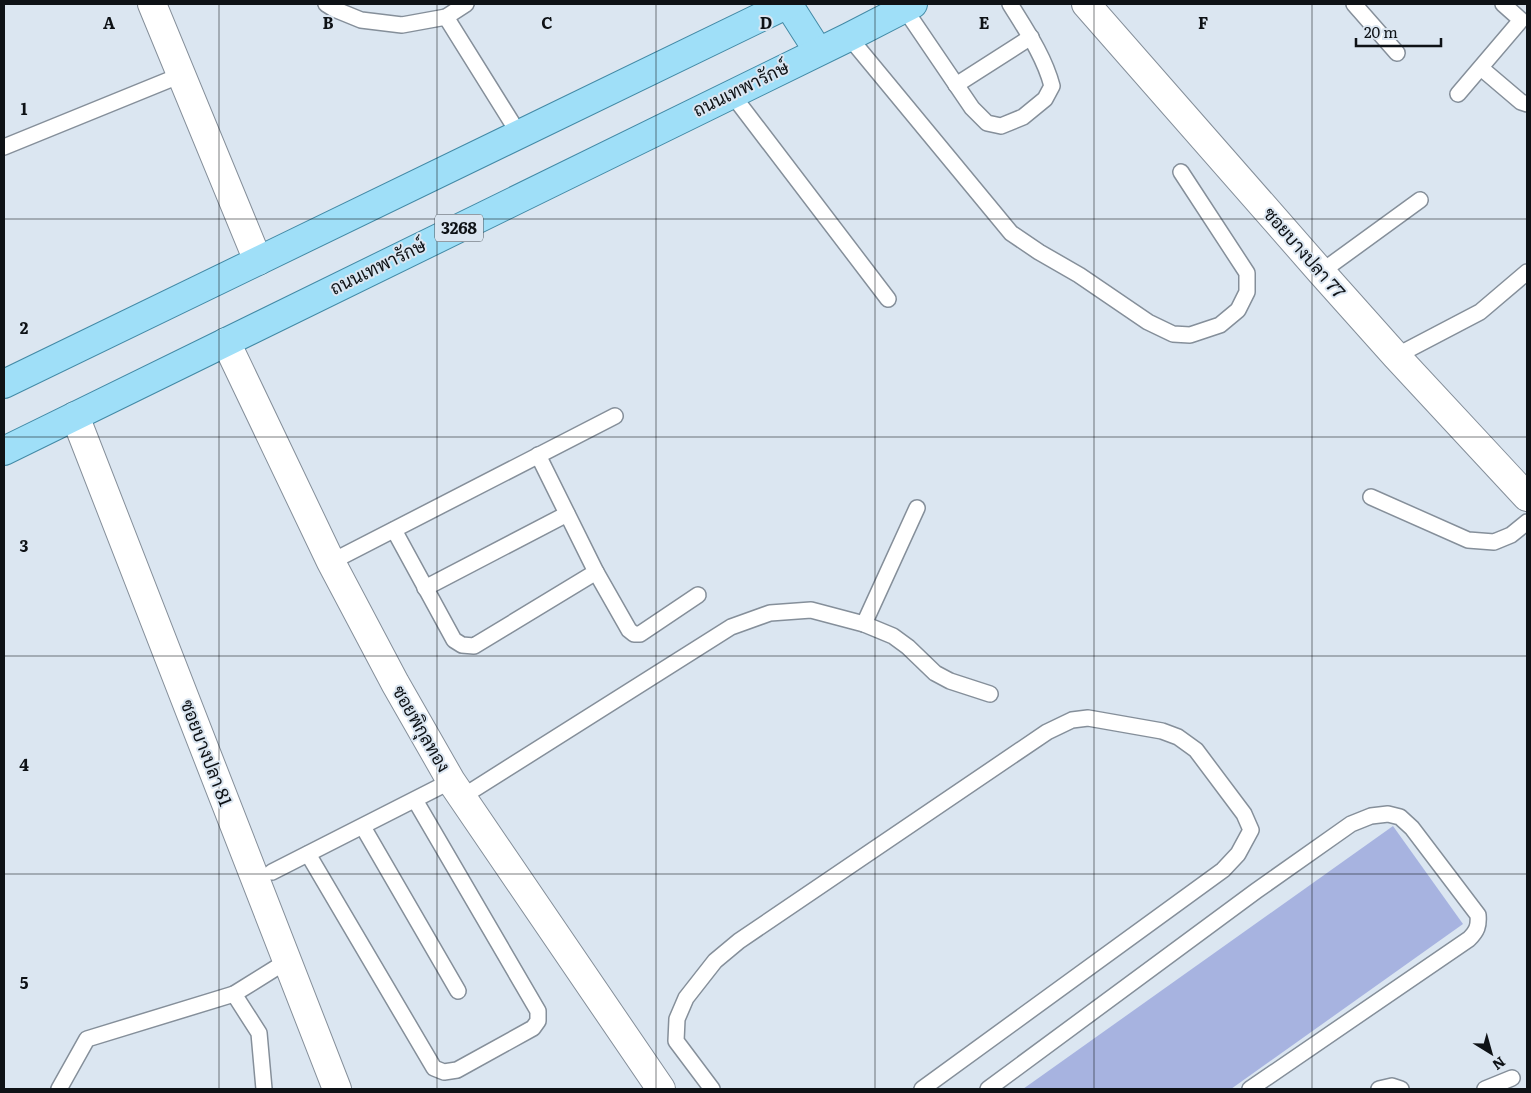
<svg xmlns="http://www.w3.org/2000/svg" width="1531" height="1093" viewBox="0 0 1531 1093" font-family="Literata,Sarabun,serif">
<rect width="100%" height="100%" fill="#dbe6f1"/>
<polygon fill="#a7b3e0" points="1393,826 1463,924 1231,1089 1023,1089"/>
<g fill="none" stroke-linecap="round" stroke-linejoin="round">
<g stroke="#858f9a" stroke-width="18">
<g id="lane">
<polyline points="326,4 334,9 361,20 402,25 446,17 466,4"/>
<polyline points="1354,4 1397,53"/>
<path d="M904 8 972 108 987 123 1001 126 1023 117 1045 99 1052 86C1044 56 1026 30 1010 4"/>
<polyline points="446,17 519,134"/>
<polyline points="849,37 1011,233 1039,252 1079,275 1148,322 1173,334 1190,335 1220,325 1238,310 1247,292 1247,273 1181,172"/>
<polyline points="1481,68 1521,102 1527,104"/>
<polyline points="956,85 1031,37"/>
<polyline points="731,93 888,299"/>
<polyline points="1458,94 1521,20 1503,4"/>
<polyline points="4,147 181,75"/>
<polyline points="1321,272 1420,200"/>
<polyline points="1396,356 1480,312 1527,272"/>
<polyline points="1371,497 1468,540 1494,542 1511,535 1527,522"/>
<polyline points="394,530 454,640 462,645 474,646 596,572 538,455"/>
<polyline points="331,562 615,416"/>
<polyline points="596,572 629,630 634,634 640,634 698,595"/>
<polyline points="425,588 567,514"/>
<polyline points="864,624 917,508"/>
<polyline points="462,797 731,627 770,613 811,610 864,624 893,636 908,647 935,673 950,681 990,694"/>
<polyline points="363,827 458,991"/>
<polyline points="308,854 434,1068 444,1072 457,1070 533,1028 538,1021 538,1011 415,800"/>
<polyline points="272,872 451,781"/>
<polyline points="234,994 259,1033 264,1089"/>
<polyline points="59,1089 87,1039 234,994 287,961"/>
<polyline points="712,1089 676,1041 677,1019 686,998 715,961 739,941 1047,732 1072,720 1088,718 1162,731 1178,737 1196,750 1244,814 1251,830 1238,854 1223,870 922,1089"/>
<path d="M988 1089 1256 891 1351 824 1371 816 1388 814 1400 817 1412 828 1478 915C1479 926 1477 931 1469 939L1250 1089"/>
<polyline points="1379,1089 1392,1086 1401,1089"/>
<polyline points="1485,1089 1512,1078"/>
</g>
</g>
<g stroke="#858f9a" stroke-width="30">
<g id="street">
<polyline points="152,4 258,261"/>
<polyline points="1086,4 1321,272 1396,356 1527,497"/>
<polyline points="226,342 331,562 395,683 451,781 661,1089"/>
<polyline points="75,416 337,1089"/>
</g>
</g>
<g stroke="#438aa6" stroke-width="30">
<g id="primary">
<polyline points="788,4 818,51"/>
<polyline points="4,384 788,4"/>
<polyline points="4,451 849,37 913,4"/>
</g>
</g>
<use href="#lane" stroke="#fff" stroke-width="15"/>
<use href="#street" stroke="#fff" stroke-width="28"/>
<use href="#primary" stroke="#9fdff8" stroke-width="28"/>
</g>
<path fill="none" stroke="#0e1216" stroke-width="1" stroke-opacity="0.55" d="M219 4V1089M437 4V1089M656 4V1089M875 4V1089M1094 4V1089M1312 4V1089M4 219H1527M4 437H1527M4 656H1527M4 874H1527"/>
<g text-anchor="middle" stroke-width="4" stroke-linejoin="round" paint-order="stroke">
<rect fill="#dbe6f1" stroke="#4c5258" stroke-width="1" x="435" y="214.5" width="48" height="27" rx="4"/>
<g font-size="16" font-weight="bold" fill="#0e1216">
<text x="459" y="234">3268</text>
</g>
<g font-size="18" fill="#0e1216" stroke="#dbe6f1">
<text transform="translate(741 89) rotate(-26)" y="6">ถนนเทพารักษ์</text>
<text transform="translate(1304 253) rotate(49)" y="6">ซอยบางปลา 77</text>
<text transform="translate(378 267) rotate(-26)" y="6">ถนนเทพารักษ์</text>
<text transform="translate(421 729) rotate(60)" y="6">ซอยพิกุลทอง</text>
<text transform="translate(206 753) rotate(69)" y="6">ซอยบางปลา 81</text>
</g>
</g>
<g font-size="16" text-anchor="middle" font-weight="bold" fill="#0e1216" stroke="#dbe6f1" stroke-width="4" stroke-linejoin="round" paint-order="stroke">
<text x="109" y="29">A</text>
<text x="328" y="29">B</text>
<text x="547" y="29">C</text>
<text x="766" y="29">D</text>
<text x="984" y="29">E</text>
<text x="1203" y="29">F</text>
<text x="24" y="115">1</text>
<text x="24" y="334">2</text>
<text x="24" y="552">3</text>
<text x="24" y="771">4</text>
<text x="24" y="989">5</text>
</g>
<rect width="1531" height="1093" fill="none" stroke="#0e1216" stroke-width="10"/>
<g transform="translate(1491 1053) rotate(143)" stroke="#dbe6f1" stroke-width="4" paint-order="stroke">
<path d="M0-4L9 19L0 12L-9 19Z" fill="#0e1216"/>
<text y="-8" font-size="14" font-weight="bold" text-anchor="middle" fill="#0e1216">N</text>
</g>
<path d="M1356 38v8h85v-8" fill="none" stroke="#0e1216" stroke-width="2.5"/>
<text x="1364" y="38" font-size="15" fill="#0e1216" stroke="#dbe6f1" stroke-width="4" paint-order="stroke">20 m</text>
</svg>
